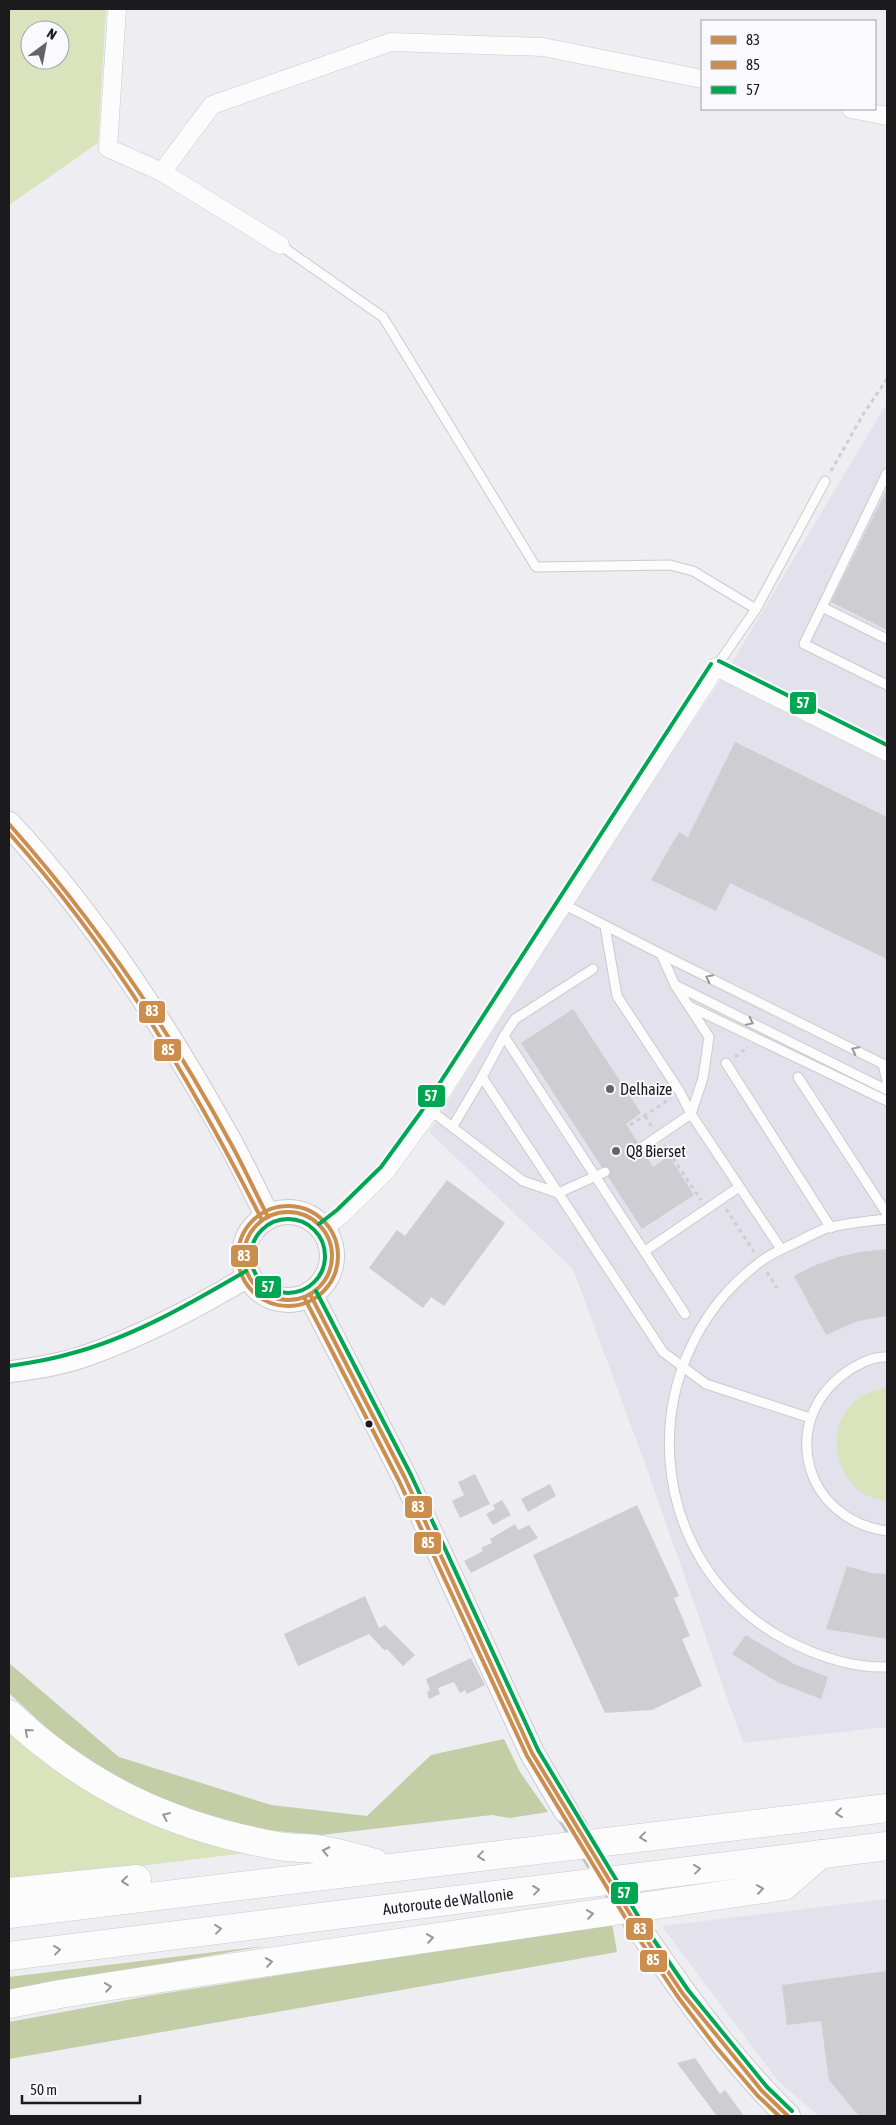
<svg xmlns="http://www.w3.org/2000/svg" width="896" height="2125" viewBox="0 0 896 2125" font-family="'Asap Condensed',sans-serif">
<rect width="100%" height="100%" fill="#ededf2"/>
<g fill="#e2e1ec">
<polygon points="887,403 887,1727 743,1743 646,1466 573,1269 429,1132 600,861 730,666"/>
<polygon points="887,1899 887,2116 819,2116 779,2082 662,1926"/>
</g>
<g fill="#d9e4bc" fill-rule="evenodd">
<path d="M9 9H106L98 143 9 205ZM30 30H60V60H30Z"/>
<path d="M887 1387V1501C839 1498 819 1432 855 1401 865 1393 875 1390 887 1387Z"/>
<polygon points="9,1722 271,1850 9,1882"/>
</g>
<g fill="#c3cda6">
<polygon points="9,1663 119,1757 271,1805 367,1816 431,1755 504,1739 520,1772 548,1812 510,1818 492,1815 321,1835 265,1830 220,1820 169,1802 128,1783 78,1754 43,1725 9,1693"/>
<polygon points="612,1923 617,1952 9,2059 9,2022 154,1995"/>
<polygon points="265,1946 9,1991 9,1977"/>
</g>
<g fill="#ceced2">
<polygon points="887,489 887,630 831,602"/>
<polygon points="735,742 887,817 887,959 730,883 716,911 651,880 679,832 688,837"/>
<polygon points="573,1009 641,1113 626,1124 653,1167 669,1156 694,1195 642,1229 521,1043"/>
<polygon points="447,1180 505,1223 444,1306 431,1297 423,1308 369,1268 397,1230 405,1236"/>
<polygon points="887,1249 887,1316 858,1321 826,1335 794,1276 813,1266 838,1257 860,1252"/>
<polygon points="475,1474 490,1504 460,1518 452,1501 464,1495 458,1482"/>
<polygon points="550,1484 556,1496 528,1512 521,1499"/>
<polygon points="502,1500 511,1515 493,1525 486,1514 495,1509 493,1505"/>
<polygon points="637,1505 679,1596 674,1598 690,1636 682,1639 702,1686 652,1710 605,1713 533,1555"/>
<polygon points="515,1524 518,1530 529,1525 538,1538 471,1573 464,1561 483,1551 481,1548 492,1543 490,1539"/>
<polygon points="847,1566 871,1573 887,1574 887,1639 826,1629"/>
<polygon points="365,1596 379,1628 385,1625 415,1655 403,1666 387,1649 385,1651 369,1634 298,1666 284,1634"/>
<polygon points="746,1635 794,1664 828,1677 821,1699 777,1682 732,1654"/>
<polygon points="471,1658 485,1685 467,1694 465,1690 460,1693 454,1682 438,1688 440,1694 429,1699 427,1692 430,1690 426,1679"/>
<polygon points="887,1971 887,2116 859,2116 829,2080 821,2021 787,2025 782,1985"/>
<polygon points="695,2058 720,2094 725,2090 744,2116 717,2116 677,2063"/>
</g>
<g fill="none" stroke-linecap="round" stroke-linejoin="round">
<polyline stroke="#c3c3c8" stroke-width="24" stroke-dasharray="24 12" stroke-linecap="butt" points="566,1811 636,1924"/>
<g stroke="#cbcbce" stroke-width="11">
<g id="service">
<polyline points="280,245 383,317 536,567 670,565 693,571 756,609"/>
<polyline points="887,473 804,644 887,685"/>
<polyline points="822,607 887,639"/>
<polyline points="716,667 756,609 825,481"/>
<polyline points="563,904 661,954 675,985 709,1037 703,1078 691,1114 641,1148"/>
<polyline points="605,926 617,996 680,1092 691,1114 781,1249"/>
<polyline points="661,954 883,1064 887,1081"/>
<polyline points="593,969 515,1019 504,1036 685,1314"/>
<polyline points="675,985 887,1090"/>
<polyline points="689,1006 887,1101"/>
<polyline points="504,1036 482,1077 663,1352 706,1384 810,1418"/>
<polyline points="726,1063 831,1228"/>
<polyline points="798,1077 887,1214"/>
<polyline points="430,1110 523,1181 558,1193 605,1172"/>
<polyline points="453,1126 482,1077"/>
<path d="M887 1219C867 1221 847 1223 827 1228 816 1232 804 1239 793 1244 782 1249 770 1254 760 1262 630 1360 641 1562 786 1640 817 1656 852 1668 887 1667"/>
<polyline points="645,1251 739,1187"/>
<path d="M887 1357C873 1356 856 1365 845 1373 777 1423 805 1520 887 1531"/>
</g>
</g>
<g stroke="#cbcbce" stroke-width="19">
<g id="minor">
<polyline points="117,9 108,148 162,172 280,245"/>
<polyline points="851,109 887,116"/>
<polyline points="162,172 212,105 391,42 543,47 702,79"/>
<polyline points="323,1229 341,1215 386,1171 426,1116 716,667 887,752"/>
</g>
</g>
<g stroke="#cbcbce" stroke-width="23">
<path id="tertiary" d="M9 1372C36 1368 65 1364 91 1354 146 1334 199 1306 249 1276"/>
</g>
<g stroke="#cbcbce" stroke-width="26">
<g id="secondary">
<path d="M9 824C97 919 167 1029 230 1142 243 1166 255 1192 268 1217"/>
<circle cx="288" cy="1256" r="44"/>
<polyline points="310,1294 405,1478 532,1753 566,1811"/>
<path d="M636 1924C682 1992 729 2058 788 2116"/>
</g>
</g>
<g stroke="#cbcbce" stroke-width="29">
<g id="motorway">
<path d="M9 1714C88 1788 172 1827 278 1846 293 1849 309 1847 323 1850 341 1853 358 1858 375 1863"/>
<polyline points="9,1892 137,1879"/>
<polyline points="9,1914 887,1808"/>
<polyline points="9,1956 887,1846"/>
<polyline points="9,2004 60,1994 221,1969 784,1886 821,1854"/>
</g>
</g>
<g stroke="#cececf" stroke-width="3" stroke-dasharray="4 4" stroke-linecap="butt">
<polyline points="831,471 864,413 887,379"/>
<polyline points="735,1057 748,1047"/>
<polyline points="645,1116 652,1127"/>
<polyline points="630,1125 671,1098"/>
<polyline points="664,1145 701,1200"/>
<polyline points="726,1209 754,1252"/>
<polyline points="767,1272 777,1288"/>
</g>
<use href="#service" stroke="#fcfcfd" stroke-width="9"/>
<use href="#minor" stroke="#fcfcfd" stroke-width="18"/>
<use href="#tertiary" stroke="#fcfcfd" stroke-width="21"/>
<use href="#secondary" stroke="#fcfcfd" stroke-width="24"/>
<use href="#motorway" stroke="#fcfcfd" stroke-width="28"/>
<g stroke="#f9f9fe" stroke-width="8">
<g id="bus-1">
<path d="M9 824C95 921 168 1028 230 1142 244 1167 255 1192 268 1217"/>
<circle cx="288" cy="1256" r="44"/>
<polyline points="310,1294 405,1478 532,1753 636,1924 683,1994 762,2091 788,2116"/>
</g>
</g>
<g stroke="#f9f9fe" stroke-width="8">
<g id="bus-2">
<path d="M9 833C115 952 190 1079 262 1220"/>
<circle cx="288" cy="1256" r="50"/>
<polyline points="304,1297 399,1481 527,1756 631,1927 678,1997 716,2047 757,2095 779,2116"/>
</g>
</g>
<g stroke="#f9f9fe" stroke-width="8">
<g id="bus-3">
<polyline points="719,661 887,745"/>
<circle cx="288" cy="1256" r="37"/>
<polyline points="319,1224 337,1210 381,1167 421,1112 711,664"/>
<polyline points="316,1291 411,1475 538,1750 641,1921 688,1990 767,2087 792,2111"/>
<path d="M9 1366C29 1363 49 1360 69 1354 132 1338 191 1303 246 1271"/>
</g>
</g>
<use href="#bus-1" stroke="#cb8e4d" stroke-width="4"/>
<use href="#bus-2" stroke="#cb8e4d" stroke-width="4"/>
<use href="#bus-3" stroke="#00a651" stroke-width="4"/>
</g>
<defs><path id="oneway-chevron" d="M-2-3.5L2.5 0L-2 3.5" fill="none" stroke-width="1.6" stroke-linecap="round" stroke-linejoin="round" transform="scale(1.25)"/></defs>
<g stroke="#979799">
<use href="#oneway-chevron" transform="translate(709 978) rotate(-154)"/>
<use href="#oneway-chevron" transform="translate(750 1022) rotate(26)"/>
<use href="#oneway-chevron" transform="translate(855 1050) rotate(-154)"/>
<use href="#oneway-chevron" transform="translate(28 1732) rotate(-139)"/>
<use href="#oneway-chevron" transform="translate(839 1813) rotate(173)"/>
<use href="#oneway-chevron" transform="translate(166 1816) rotate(-157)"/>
<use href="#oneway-chevron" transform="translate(643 1837) rotate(173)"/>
<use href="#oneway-chevron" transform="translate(326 1851) rotate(-168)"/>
<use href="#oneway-chevron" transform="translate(481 1856) rotate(173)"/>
<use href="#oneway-chevron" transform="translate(697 1869) rotate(-7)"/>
<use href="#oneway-chevron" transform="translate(125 1881) rotate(174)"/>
<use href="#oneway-chevron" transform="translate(760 1889) rotate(-8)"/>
<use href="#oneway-chevron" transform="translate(536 1890) rotate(-7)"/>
<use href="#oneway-chevron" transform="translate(590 1914) rotate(-9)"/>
<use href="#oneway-chevron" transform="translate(218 1929) rotate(-7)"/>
<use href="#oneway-chevron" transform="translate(430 1938) rotate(-9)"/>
<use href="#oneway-chevron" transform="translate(57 1950) rotate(-7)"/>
<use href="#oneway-chevron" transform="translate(269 1962) rotate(-9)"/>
<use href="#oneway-chevron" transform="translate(108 1987) rotate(-9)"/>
</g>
<g fill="#646468" stroke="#f9f9fe" stroke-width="2">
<circle cx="610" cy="1089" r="5"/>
<circle cx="616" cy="1151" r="5"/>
</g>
<circle fill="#1b1b1e" stroke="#f9f9fe" stroke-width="2" cx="369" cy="1424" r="4.5"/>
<g text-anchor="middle" stroke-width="4" stroke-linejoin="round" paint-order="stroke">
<g font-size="16" fill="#1b1b1e" stroke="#f9f9fe" text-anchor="start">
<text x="620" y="1095">Delhaize</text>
<text x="626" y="1157">Q8 Bierset</text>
</g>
<g font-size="16" fill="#1b1b1e" stroke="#f9f9fe">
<text transform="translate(448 1901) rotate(-7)" y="6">Autoroute de Wallonie</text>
</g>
</g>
<g stroke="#f9f9fe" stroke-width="2">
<rect x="789" y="691" width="28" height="24" rx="5" fill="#00a651"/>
<rect x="138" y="1000" width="28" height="24" rx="5" fill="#cb8e4d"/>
<rect x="153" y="1038" width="29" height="24" rx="5" fill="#cb8e4d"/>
<rect x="417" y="1084" width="29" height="24" rx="5" fill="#00a651"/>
<rect x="230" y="1244" width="29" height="24" rx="5" fill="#cb8e4d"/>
<rect x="254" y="1275" width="28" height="24" rx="5" fill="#00a651"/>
<rect x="404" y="1495" width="29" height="24" rx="5" fill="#cb8e4d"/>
<rect x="413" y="1531" width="29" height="24" rx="5" fill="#cb8e4d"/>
<rect x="610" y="1881" width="29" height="24" rx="5" fill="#00a651"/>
<rect x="625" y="1917" width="29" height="24" rx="5" fill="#cb8e4d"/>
<rect x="639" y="1949" width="29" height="24" rx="5" fill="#cb8e4d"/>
</g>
<g font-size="14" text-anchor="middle" font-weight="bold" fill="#fff">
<text x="803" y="708">57</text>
<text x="152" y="1016">83</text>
<text x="168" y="1055">85</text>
<text x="431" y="1101">57</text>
<text x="244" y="1261">83</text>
<text x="268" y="1292">57</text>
<text x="418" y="1512">83</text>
<text x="428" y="1548">85</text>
<text x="624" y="1898">57</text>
<text x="640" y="1934">83</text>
<text x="653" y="1965">85</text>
</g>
<rect width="896" height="2125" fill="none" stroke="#1b1b1e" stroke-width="20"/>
<rect x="701" y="20" width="175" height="90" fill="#f9f9fe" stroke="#a0a0a4"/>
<rect x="711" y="36" width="25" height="8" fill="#cb8e4d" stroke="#a0a0a4"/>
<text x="746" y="45" font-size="15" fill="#1b1b1e">83</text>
<rect x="711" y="61" width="25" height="8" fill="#cb8e4d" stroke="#a0a0a4"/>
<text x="746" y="70" font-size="15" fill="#1b1b1e">85</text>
<rect x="711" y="86" width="25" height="8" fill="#00a651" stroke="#a0a0a4"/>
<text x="746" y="95" font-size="15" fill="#1b1b1e">57</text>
<g transform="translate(45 45) rotate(32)"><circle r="24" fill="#f9f9fe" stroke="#a0a0a4"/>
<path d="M0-4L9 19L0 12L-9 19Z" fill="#646468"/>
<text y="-8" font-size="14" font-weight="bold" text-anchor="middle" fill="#1b1b1e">N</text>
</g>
<path d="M22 2095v8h118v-8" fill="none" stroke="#1b1b1e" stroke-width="2.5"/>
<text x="30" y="2095" font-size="15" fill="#1b1b1e" stroke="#f9f9fe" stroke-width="4" paint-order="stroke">50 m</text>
</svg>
